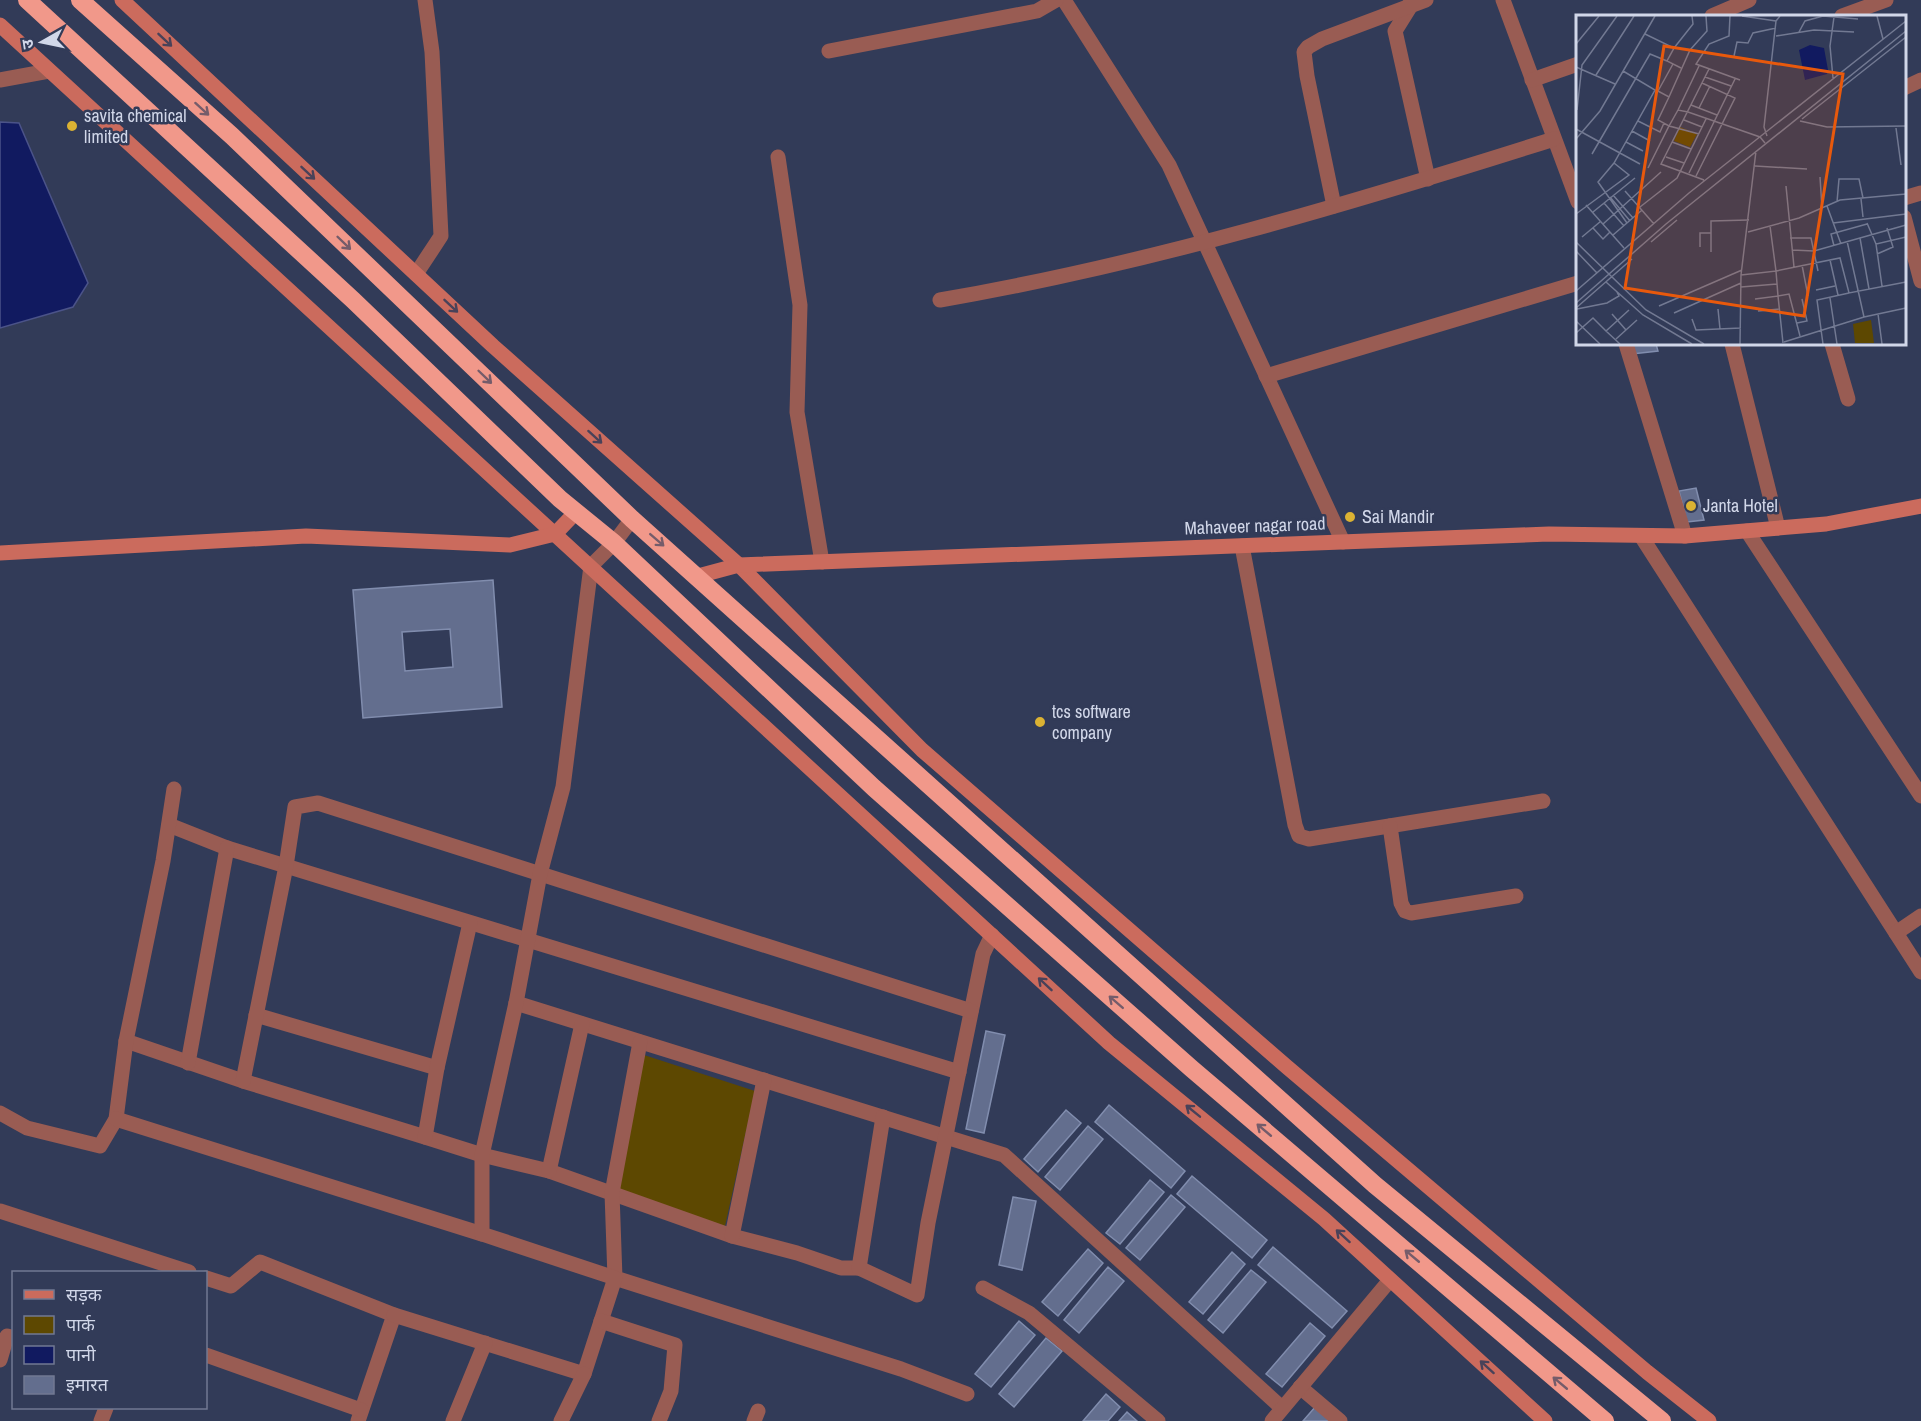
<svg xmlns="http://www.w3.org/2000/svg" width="1921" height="1421" viewBox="0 0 1921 1421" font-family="'Archivo Narrow','Noto Sans Devanagari',sans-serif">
<rect width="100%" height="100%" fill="#323b58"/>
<polygon fill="#5d4801" points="644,1055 755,1091 725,1226 612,1192"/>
<polygon fill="#111a60" stroke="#4b5389" stroke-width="1.5" points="0,122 19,123 88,283 73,307 0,328"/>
<g fill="#636e8e" stroke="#818dae" stroke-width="1.5" fill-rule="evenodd">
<polygon points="1629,344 1656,344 1658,351 1632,354"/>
<polygon points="1696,488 1704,520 1687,522 1679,491"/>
<path d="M493 580 502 707 363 718 353 590ZM450 629 453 667 405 671 402 632Z"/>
<polygon points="986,1031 1005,1035 984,1133 966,1129"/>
<polygon points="1109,1105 1185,1171 1171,1188 1095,1122"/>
<polygon points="1066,1110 1081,1123 1038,1172 1024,1159"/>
<polygon points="1088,1126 1103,1139 1060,1190 1045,1177"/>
<polygon points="1192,1176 1267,1240 1252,1258 1177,1194"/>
<polygon points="1150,1180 1164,1192 1120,1244 1106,1233"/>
<polygon points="1171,1195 1185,1207 1140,1260 1126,1248"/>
<polygon points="1013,1197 1036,1201 1022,1270 999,1265"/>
<polygon points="1273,1247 1347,1311 1332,1328 1258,1265"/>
<polygon points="1088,1249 1103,1263 1058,1316 1042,1302"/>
<polygon points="1232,1252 1245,1264 1203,1314 1189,1302"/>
<polygon points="1108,1267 1124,1281 1079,1333 1064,1320"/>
<polygon points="1251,1270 1266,1282 1223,1333 1208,1320"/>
<polygon points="1019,1321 1035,1335 991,1387 975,1374"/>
<polygon points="1310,1323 1325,1336 1282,1387 1266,1374"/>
<polygon points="1046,1338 1062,1351 1014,1407 999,1394"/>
<polygon points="1106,1394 1120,1407 1108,1421 1083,1421"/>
<polygon points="1316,1406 1334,1421 1303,1421"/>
<polygon points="1127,1412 1137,1421 1119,1421"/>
</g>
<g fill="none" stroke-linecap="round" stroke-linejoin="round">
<g stroke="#995c53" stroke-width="15">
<polyline points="1064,0 1169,165 1343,542"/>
<polyline points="1503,0 1578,202"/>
<polyline points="1409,5 1410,7 1395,31 1428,179"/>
<polyline points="1712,16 1749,0"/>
<polyline points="1842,16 1886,0"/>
<polyline points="829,51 1037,11 1056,0"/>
<polyline points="0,80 49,71"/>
<polyline points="1532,80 1578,64"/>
<polyline points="1904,88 1921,80"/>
<polyline points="778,157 800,305 797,412 822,562"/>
<polyline points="1904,198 1921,193"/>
<polyline points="1334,206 1307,76 1304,52 1308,47 1322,39 1426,0"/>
<polyline points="1904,217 1921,281"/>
<polyline points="416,274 441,236 432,52 425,0"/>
<path d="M940 300C1149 264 1352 203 1554 139"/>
<polyline points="1626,344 1685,536"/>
<polyline points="1732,344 1778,528"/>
<polyline points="1832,344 1848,399"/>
<polyline points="1266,376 1578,283"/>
<polyline points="1747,531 1921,796"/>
<polyline points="1641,536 1921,972"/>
<polyline points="1242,546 1295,825 1299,836 1309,839 1543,801"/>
<polyline points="169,825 227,848 959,1072"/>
<polyline points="1390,826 1401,903 1405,911 1411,913 1516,896"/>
<polyline points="1896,933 1921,916"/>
<polyline points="516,1003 1004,1155 1282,1408"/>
<polyline points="256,1015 437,1068"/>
<polyline points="126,1041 243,1081 425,1137 482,1155 549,1171 732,1236 797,1253 841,1268 859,1268 917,1295 928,1223 983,954 992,935"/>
<polyline points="640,1042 612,1193 615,1278 901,1369 967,1394"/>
<polyline points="188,1063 227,848"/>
<polyline points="243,1081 286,866 295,807 318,803 971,1011"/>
<polyline points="0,1113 27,1128 100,1146 116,1119 126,1041 163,861 174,789"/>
<polyline points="116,1119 482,1234"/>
<polyline points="425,1137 437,1068 470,923"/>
<polyline points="549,1171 582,1024"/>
<polyline points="0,1211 189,1272"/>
<polyline points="732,1236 764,1080"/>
<polyline points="859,1268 883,1117"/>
<polyline points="206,1278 231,1286 260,1262 394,1315 358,1421"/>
<polyline points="983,1288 1029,1313 1158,1421"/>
<polyline points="394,1315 584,1374 615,1278 482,1234 482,1155 516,1003 540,874 563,787 591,566 614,543 632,519"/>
<polyline points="601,1321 675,1345 671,1391 659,1421"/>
<polyline points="206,1355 361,1410"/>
<polyline points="0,1360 7,1336 14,1338"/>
<polyline points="1300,1387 1340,1421"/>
<polyline points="101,1421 106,1408"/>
<polyline points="453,1421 485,1343"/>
<polyline points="561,1421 584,1374"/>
<polyline points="754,1421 758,1411"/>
<polyline points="1272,1421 1390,1280"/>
</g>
<g stroke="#cb6b5d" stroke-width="15">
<polyline points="122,0 493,346 739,565 922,750 1287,1067 1647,1372 1709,1421"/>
<polyline points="0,25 1109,1043 1324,1219 1545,1421"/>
<polyline points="0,553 306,536 510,545 555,534 576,512"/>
<polyline points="698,576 739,565 1549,534 1685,536 1826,524 1921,506"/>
</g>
<g stroke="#f1988a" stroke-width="18">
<polyline points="27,0 353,300 560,499 614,543 874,788 1192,1069 1605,1421"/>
<polyline points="80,0 232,136 632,519 1375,1185 1662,1421"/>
</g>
</g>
<defs><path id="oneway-shaft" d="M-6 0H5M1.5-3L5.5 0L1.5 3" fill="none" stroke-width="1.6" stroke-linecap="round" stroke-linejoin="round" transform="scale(1.5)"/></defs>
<g stroke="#494259">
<use href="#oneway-shaft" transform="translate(165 40) rotate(43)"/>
<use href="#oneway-shaft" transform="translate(308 173) rotate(43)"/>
<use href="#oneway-shaft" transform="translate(451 306) rotate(43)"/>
<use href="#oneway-shaft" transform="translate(595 437) rotate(42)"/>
<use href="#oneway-shaft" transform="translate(1045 984) rotate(-137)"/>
<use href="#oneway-shaft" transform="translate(1193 1111) rotate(-141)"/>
<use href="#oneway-shaft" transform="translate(1343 1236) rotate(-138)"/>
<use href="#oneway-shaft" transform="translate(1487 1367) rotate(-138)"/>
</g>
<g stroke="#755c6a">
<use href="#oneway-shaft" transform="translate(202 109) rotate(42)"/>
<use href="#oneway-shaft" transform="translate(344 243) rotate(44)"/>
<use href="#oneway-shaft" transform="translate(485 377) rotate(44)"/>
<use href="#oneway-shaft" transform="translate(657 540) rotate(41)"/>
<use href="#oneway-shaft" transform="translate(1116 1002) rotate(-139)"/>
<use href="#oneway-shaft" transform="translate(1264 1130) rotate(-140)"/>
<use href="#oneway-shaft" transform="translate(1412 1256) rotate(-140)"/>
<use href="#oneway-shaft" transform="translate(1560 1383) rotate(-140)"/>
</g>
<g fill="#dbb233" stroke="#323b58" stroke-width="2">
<circle cx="72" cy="126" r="6"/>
<circle cx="1691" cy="506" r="6"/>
<circle cx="1350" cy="517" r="6"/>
<circle cx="1040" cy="722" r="6"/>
</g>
<g text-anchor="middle" stroke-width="5" stroke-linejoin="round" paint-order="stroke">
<g font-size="18" fill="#d1d7e9" stroke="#323b58" text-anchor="start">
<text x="84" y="122">savita chemical<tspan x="84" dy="21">limited</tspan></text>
<text x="1703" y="512">Janta Hotel</text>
<text x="1362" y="523">Sai Mandir</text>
<text x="1052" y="718">tcs software<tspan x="1052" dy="21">company</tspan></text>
</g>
<g font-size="18" fill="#d1d7e9" stroke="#323b58">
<text transform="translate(1255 526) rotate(-2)" y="6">Mahaveer nagar road</text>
</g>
</g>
<g transform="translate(1576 15)">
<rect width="330" height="330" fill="#323b58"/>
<path d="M104 112 121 119 114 132 98 126ZM295 305 298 328H279L277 309Z" fill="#5d4801"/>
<path d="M234 30 248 33 252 55 251 59 229 65 223 35Z" fill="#111a60"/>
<path fill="none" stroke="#727992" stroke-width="1.5" d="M154 1 153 21 133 29 120 49 164 65M166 1 200 6M301 1 307 24M223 17 229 6 247 1 282 4M69 19 98 33 91 46 105 53M200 21 238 15 278 17M0 29 23 1M98 33 117 9 116 1M158 41 161 27 172 28 177 18 200 13M0 52 39 69M47 56 79 75 38 148 22 167 51 208M20 60 58 1M129 62 155 71M257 63 254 31 258 2M80 75 93 82 114 35 131 16 130 1M82 76 97 49M93 82 82 105 93 111 102 95 112 97 184 122 189 128M115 90 141 100M123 93 134 71M1 95 6 50 41 1M102 95 123 51M226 104 330 22M108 105 126 112M62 106 84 117 88 108M224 106 251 112 330 111M320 113 325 150M0 114 64 149M56 116 74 126M191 121 188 112 200 6 204 1M0 124 24 96 79 1M50 127 67 136M96 127 115 134M16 139 74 39 91 46M90 142 108 148M179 151 231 154M72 153 93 111 123 119M113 158 159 64M120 161 159 83 126 68M244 162 246 193M128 165 85 149 133 54M210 171 218 252M49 176 78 209M37 180 57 203M34 182 54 206M285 184 287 202M261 187 263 164H283L287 183M28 188 48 211M10 190 48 233M251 191 265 229M64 192 101 163 130 104M17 197 59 163M0 199 53 160 38 148M257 208 330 199M291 208 300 229M27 209 85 157M194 211 200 256 264 243 273 278 330 267M17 213 27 224 34 217M172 217 223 203 264 185 330 179M37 220 66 195M6 222 25 206M214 223H235L242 256M284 223 293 274M271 226 288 302M0 227 70 295 128 329M75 227 101 205M258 231 255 219 291 209M124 232V218H135M216 235 238 236 330 210M0 236 21 258M135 237V206L173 205M301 239 317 232 311 213M254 245 262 280M226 250 232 281M165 260 200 256 202 281 213 279 224 321M30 267 67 300 116 329M306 271 300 229 330 222M165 272 201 269M240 275 259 271M0 276 113 178 330 6M254 283 261 329M179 284 202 281 207 328M0 288 90 209 330 16M83 291 166 255M0 293 56 244M1 294 31 288 43 281 41 277M142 294 144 314M182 296 204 294M98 298 165 268M36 299 50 315M302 299 306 329M116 304 120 315 165 313M0 306 24 329M221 308 231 306 226 284M30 316 44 329M0 318 17 303 30 316 53 295M40 324 61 305M208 327 288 302 330 293M164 329 165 260 180 136M247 329 241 285 273 278"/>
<path fill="#e8590c" fill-opacity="0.15" stroke="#e8590c" stroke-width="3" d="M88 31 267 59 228 301 49 273Z"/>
<rect width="330" height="330" fill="none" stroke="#d1d7e9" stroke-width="3"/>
</g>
<rect x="12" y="1271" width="195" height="138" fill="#323b58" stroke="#727992" stroke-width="1.5"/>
<rect x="24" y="1290" width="30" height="9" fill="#cb6b5d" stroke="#727992" stroke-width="1.5"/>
<text x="66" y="1301" font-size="18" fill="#d1d7e9">सड़क</text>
<rect x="24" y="1316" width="30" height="18" fill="#5d4801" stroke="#727992" stroke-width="1.5"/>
<text x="66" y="1331" font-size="18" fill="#d1d7e9">पार्क</text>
<rect x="24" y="1346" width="30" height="18" fill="#111a60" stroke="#727992" stroke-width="1.5"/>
<text x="66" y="1361" font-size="18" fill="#d1d7e9">पानी</text>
<rect x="24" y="1376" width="30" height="18" fill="#636e8e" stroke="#727992" stroke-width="1.5"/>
<text x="66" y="1391" font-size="18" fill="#d1d7e9">इमारत</text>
<g transform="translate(42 42) rotate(261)" stroke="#323b58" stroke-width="4.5" paint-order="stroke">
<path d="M0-4.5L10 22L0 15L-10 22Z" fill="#d1d7e9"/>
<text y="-9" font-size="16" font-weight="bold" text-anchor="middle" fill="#d1d7e9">उ</text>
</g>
</svg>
